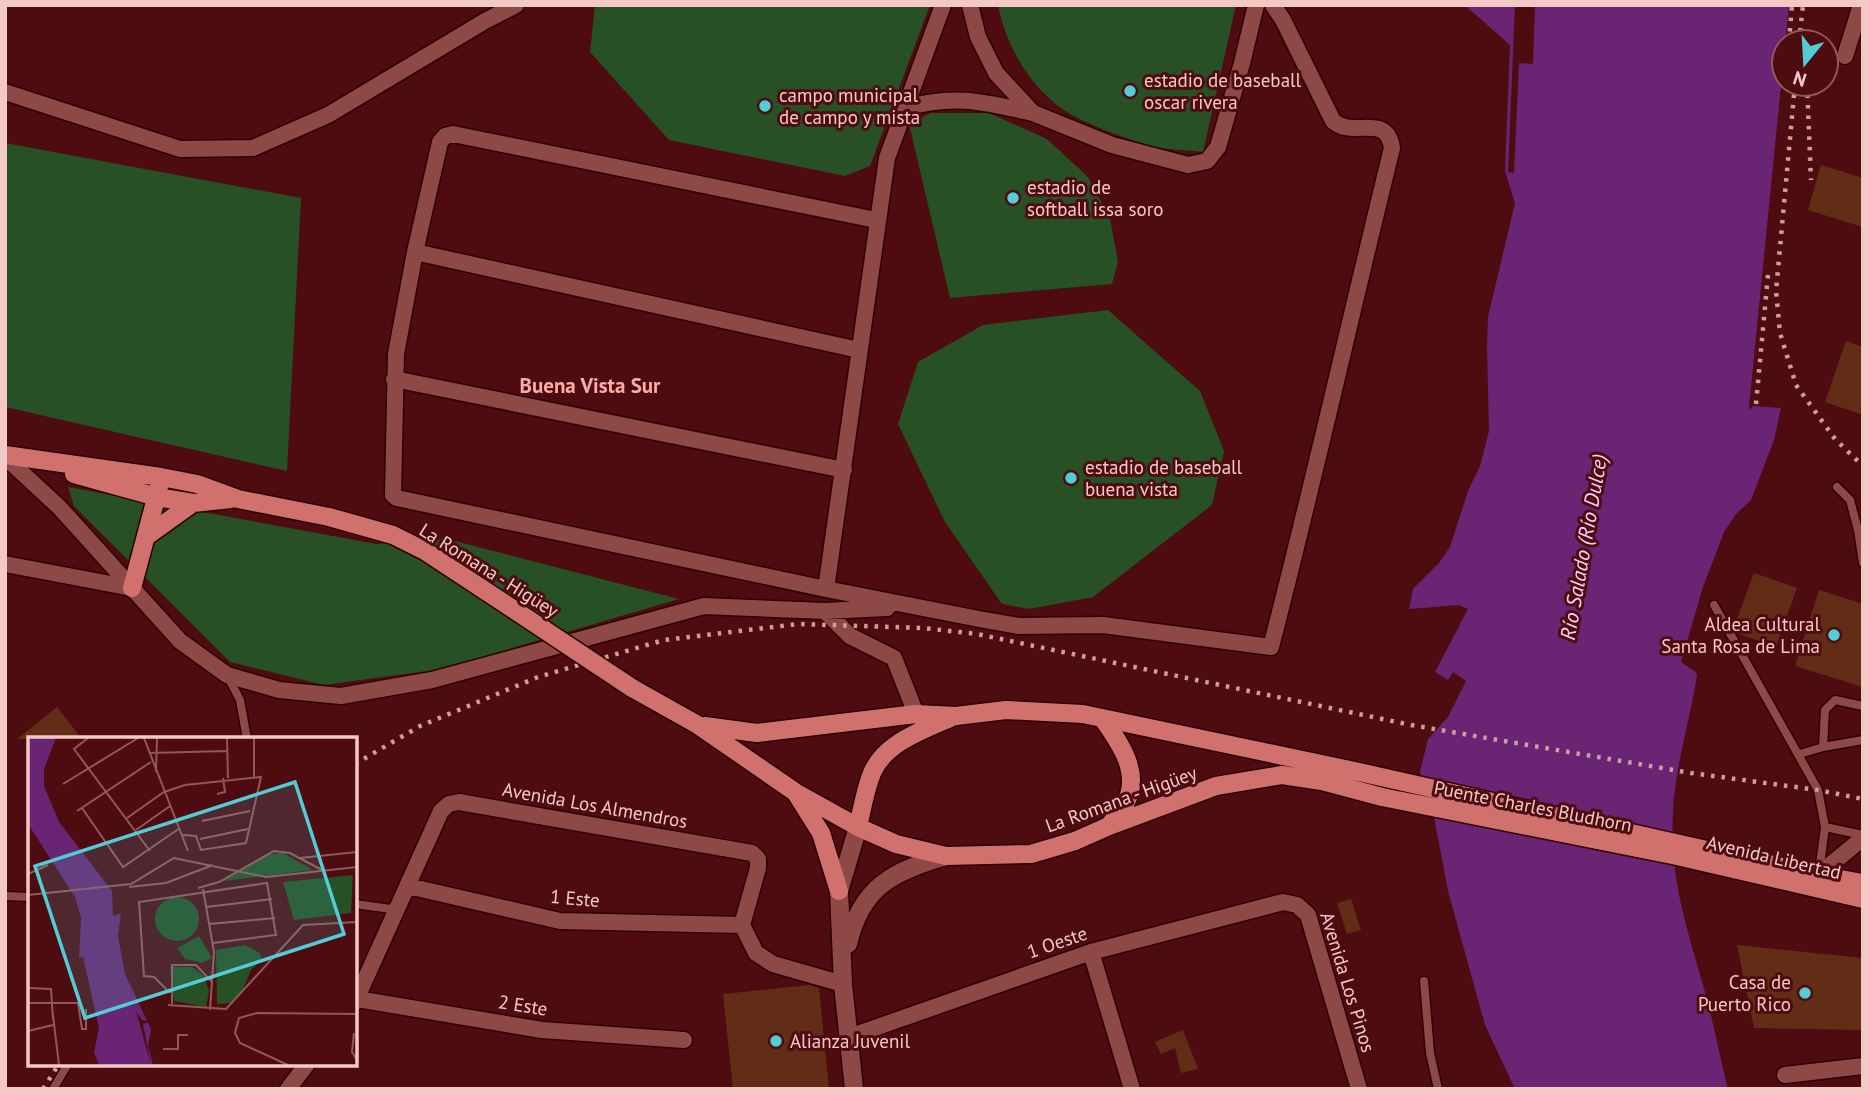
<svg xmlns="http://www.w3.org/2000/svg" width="1868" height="1094" viewBox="0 0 1868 1094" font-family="'PT Sans',sans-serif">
<rect width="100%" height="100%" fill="#4e0c11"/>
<path fill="#275025" d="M595,5H930L870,166L845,176L669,140L590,52Z
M998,5H1236L1203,152C1187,150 1170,150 1155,147C1131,141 1080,122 1061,108C1028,84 1006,45 998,5Z
M931,113H989L1047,139L1088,177L1110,218L1118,262L1112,284L950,298L909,124Z
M5,143L301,198L287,471L5,407Z
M1108,310L1200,391L1224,451L1212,505L1093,597L1029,609L1002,604L945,522L898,424L918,362L983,325Z
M68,487L376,544L447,539L679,599L441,669L324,685L230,662L74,506Z"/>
<path fill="#692573" d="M1468,5H1789L1749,407L1750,410L1753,406L1781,408L1774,440L1751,500L1736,514L1724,532L1703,587L1681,662L1696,672L1697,675C1690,721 1675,766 1673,812C1669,880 1688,931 1706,995C1714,1026 1720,1058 1728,1089H1515L1485,1025L1448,891L1433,812L1420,772L1428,739L1448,717L1466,681L1453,672L1448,680L1435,672L1468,609L1459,605L1409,609L1413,589L1439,563L1450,547L1468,491L1480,466L1489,431L1487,346L1488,317L1515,203L1505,171L1510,45L1468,8Z"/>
<path fill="#4e0c11" d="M1515,5H1535L1533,64L1519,63L1514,173L1508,172Z"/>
<path fill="#622d16" d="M1821,165L1863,178V227L1808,210Z
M1846,341L1863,347V415L1825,402Z
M1754,573L1797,588L1776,647L1737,633L1734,627Z
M1819,590L1863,604V687L1795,666Z
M57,707L82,739H17Z
M1351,899L1361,930L1347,934L1337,903Z
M1737,945L1863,958V1030L1754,1028Z
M810,985L819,988L829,1089H733L723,994Z
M1183,1030L1198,1069L1181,1073L1175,1048L1161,1054L1155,1042Z"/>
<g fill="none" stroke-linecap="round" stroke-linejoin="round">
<g stroke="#2b0002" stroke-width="11">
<path id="lane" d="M1837,487L1850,500L1858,530L1863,563
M1714,605L1818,790L1825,827
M228,677L240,700L247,739
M1823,747L1825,710L1835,700L1863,706
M1800,754L1823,747L1863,740
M1819,872L1825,827L1863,835
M5,896L30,897
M355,904L398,910
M1424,981L1430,1053L1438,1089
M53,1089L68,1064"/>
</g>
<g stroke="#2b0002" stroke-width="19">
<path id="street" d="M970,5L978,37L996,73L1033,113L1112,145L1188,165L1207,161L1218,147L1242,63L1256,5
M1845,56L1861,5
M5,92L180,149L253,148L328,115L485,21L516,5
M905,108C956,94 983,102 1033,113
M876,220L453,134L445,136L440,142L415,252L396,354L393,495L397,498L826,589L979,619L1019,626L1103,625L1271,647C1314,481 1351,314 1392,148C1387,112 1353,139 1333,121L1283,20L1273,5
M415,252L859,350
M394,379L844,470
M5,457L59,507L180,641L227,675L279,690L341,696L432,680L704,606L825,611L887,608
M5,564L132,588
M826,589L887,158L943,5
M825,611L850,636L894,658L916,714
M1818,875L1863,838
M408,886L560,921L742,925
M1091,952L1132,1089
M357,999L542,1030L684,1040
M355,1002L441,811L449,804L459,802L752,853L758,859V868L742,925L756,953L773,964L843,984
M849,1037L1091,952L1283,902L1297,905L1308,915L1359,1089
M1785,1075L1863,1066
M288,1089L307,1064"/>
</g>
<g stroke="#2b0002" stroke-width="21">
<path id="secondary" d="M848,944C861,887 893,871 946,856
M854,1089L843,984L839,891L858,827"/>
</g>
<g stroke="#2b0002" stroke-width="21">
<path id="primary" d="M5,455L161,477L197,484L238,499L329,517L393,535L425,551L513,609
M74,474L157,497L193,503L231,499
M147,536L193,503
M132,588L159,487
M632,688L698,725L795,792L858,827L896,844L946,856L1031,854L1075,841L1109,826L1216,786L1282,775L1322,781L1382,797L1677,856L1863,899
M1103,719C1120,743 1141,773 1126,802C1121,810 1115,818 1109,826
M705,726L757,733L916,714L956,716L1006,710L1083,714L1350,770L1818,875L1863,883
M797,795L821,833L839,891
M858,827C862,810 865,790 872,773C885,742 924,730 952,717"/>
</g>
<use href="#lane" stroke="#8e4846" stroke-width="8"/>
<use href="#street" stroke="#8e4846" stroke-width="16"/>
<use href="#secondary" stroke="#8e4846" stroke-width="18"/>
<use href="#primary" stroke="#d1716e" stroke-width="18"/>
<path stroke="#ce9e9d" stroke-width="4.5" stroke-dasharray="3.5 7" stroke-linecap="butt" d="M1789,42L1792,5
M1799,42L1803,5
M1795,84L1776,291L1780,333L1796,385L1835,439L1863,466
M1807,84L1811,180
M1756,404L1768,275
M355,764L420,726L538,677L664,640L798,624L923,628L977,634L1411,725L1691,773L1818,790L1863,799
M43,1089L59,1064"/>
<g stroke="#2b0002" stroke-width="21" stroke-linecap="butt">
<path id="primary-bridge" d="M513,609L632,688"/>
</g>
<use href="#primary-bridge" stroke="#d1716e" stroke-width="18"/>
</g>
<g fill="#52ccd6" stroke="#4e0c11" stroke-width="2.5">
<circle cx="1130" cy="91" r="7"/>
<circle cx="765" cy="106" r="7"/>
<circle cx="1013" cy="198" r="7"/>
<circle cx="1071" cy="478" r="7"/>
<circle cx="1834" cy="635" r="7"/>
<circle cx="1805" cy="993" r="7"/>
<circle cx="776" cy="1041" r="7"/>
</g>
<g text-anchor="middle" stroke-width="6" stroke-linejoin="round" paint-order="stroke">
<g font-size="19" fill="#f3c9c6" stroke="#4e0c11" text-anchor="start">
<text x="1144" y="87">estadio de baseball<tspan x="1144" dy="22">oscar rivera</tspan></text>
<text x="779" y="102">campo municipal<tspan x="779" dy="22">de campo y mista</tspan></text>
<text x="1027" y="194">estadio de<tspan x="1027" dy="22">softball issa soro</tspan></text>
<text x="1085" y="474">estadio de baseball<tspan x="1085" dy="22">buena vista</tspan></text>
<text x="1820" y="631" text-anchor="end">Aldea Cultural<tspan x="1820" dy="22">Santa Rosa de Lima</tspan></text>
<text x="1791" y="989" text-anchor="end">Casa de<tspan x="1791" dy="22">Puerto Rico</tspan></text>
<text x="790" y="1048">Alianza Juvenil</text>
</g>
<g font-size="19" fill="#f3c9c6" stroke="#4e0c11">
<text transform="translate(489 570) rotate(32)" y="7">La Romana - Higüey</text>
<text transform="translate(1121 799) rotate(-20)" y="7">La Romana - Higüey</text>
<text transform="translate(595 805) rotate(10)" y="7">Avenida Los Almendros</text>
<text transform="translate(1533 806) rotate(11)" y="7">Puente Charles Bludhorn</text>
<text transform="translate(1774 857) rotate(13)" y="7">Avenida Libertad</text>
<text transform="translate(575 898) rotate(5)" y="7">1 Este</text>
<text transform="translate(1057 942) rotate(-19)" y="7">1 Oeste</text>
<text transform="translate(1348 982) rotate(73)" y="7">Avenida Los Pinos</text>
<text transform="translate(523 1005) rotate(9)" y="7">2 Este</text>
</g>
<g font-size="21" font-weight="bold" fill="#fcaba7" stroke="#4e0c11">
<text x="590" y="393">Buena Vista Sur</text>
</g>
<g font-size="21" font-style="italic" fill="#f8d3fc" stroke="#4e0c11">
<text transform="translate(1584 547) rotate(-80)" y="7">Río Salado (Río Dulce)</text>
</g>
</g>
<g transform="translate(28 737)">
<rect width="329" height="329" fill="#4e0c11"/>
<path d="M255,116L285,133L195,144L240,117ZM325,138L323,176L266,183L255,145ZM127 182a22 22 0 1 1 44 0a22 22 0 1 1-44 0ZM171,199L184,221L174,226L157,222L149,211ZM217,208L232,216L234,223L223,233L213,257L202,266L189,267L188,213ZM142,230H164L176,239L181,254L178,270L146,264Z" fill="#275025"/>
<path d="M0,1H28L16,32V49L31,85L84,154L85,179L93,176L90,199L97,237L123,292L120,309L125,328H71L66,316L71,291L55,220L51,221L53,181L47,160L0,87Z" fill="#692573"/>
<path d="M99,241L108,274L114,283L124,284L115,287L123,328Z" fill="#4e0c11"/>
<path fill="none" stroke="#905859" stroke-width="2" d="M60,1L46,12L122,114M116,1L160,114M199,1L200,41M226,1V40M121,16L199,14M128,35L129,1M35,47L110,1M189,57L197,55L195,41M54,71L95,130L152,91M49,74L123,25M99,81L136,55L157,48L233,40L218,106L173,113L168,99L155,98M174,84L222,74M108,93L142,69M172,102L220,92M272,121L329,115M0,137L20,128M101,150L138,146L185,128M170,151L191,145L246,114L262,116L294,133M175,152L186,215L182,273M0,158L103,147L146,121L238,140L329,130M178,170L244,162M181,187L247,181M0,251L23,252L25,283M142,256L126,240L116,239L111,165L239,146L248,198L185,206M0,266H50L54,292H58V272M144,267V228H168L184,245M140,268L198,272L275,188L329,185M24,270L31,328M0,294L25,288M326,296L324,315L329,323M135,312H150V298H160M260,328L212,306L207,296L211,281L229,276L329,277"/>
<path fill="#52ccd6" fill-opacity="0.15" stroke="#52ccd6" stroke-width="3.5" d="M267,45L316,197L57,281L7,129Z"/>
<rect width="329" height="329" fill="none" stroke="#f3c9c6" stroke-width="3.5"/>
</g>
<rect width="1868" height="1094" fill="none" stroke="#f3c9c6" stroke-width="14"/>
<g transform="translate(1805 63) rotate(198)"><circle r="33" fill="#4e0c11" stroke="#905859" stroke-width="2"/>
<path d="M0-5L12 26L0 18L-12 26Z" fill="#52ccd6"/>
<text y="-10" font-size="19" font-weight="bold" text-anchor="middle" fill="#f3c9c6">N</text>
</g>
</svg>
